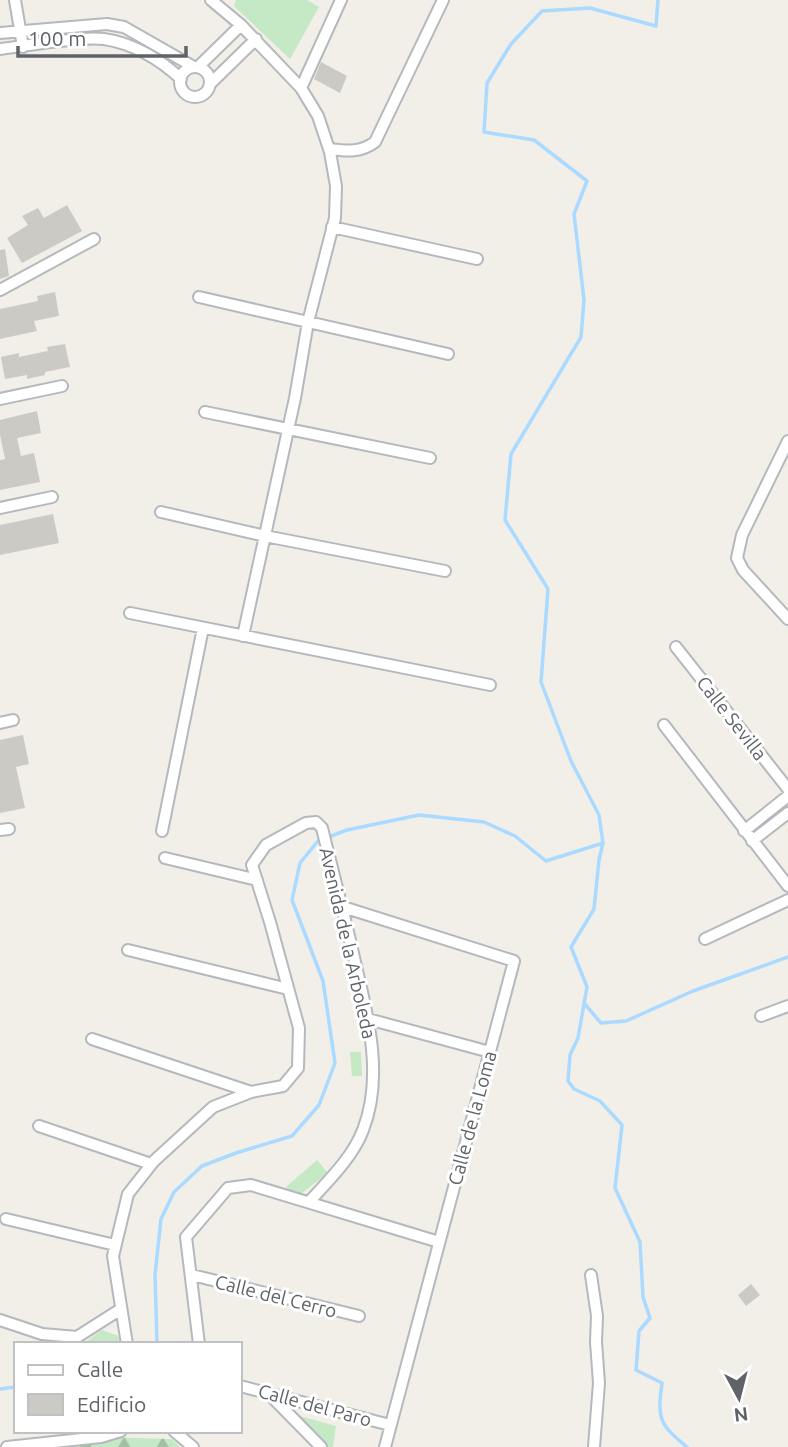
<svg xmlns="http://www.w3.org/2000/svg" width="788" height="1447" viewBox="0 0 788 1447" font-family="Ubuntu,sans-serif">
<defs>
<pattern id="forest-firs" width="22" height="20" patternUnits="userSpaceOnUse" patternTransform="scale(1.75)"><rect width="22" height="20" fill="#c5e8c5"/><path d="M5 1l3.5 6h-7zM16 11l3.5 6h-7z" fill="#a3c0a4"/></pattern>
</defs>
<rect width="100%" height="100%" fill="#f1efe8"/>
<path fill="url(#forest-firs)" d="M101,1437L172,1439L180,1447H0Z"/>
<path fill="#c5e8c5" d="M236,0H307L319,7L290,59L234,6Z
M350,1052H361L362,1076H352Z
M317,1160L328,1173L298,1196L286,1187Z
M102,1330L118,1336L120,1344H83Z
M292,1414L336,1426L333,1447H326Z"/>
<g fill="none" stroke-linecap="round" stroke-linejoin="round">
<path stroke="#aadaff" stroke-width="3.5" d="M658,0L656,26L590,8L542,11L511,44L487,83L484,132L534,140L587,181L574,214L584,300L581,337L511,454L505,520L548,589L541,682L571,761L599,815L603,843L599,860L594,909L571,947L587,987L578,1038L570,1055L568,1081L574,1089L600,1101L622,1125L615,1188L640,1242L643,1297L650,1318L639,1331L636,1370L662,1383C657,1419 659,1424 687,1447
M584,1003L601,1023L626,1021L693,991L788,957
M157,1344L155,1275L161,1219L174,1192L202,1166L236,1153L292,1136L319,1105L335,1063L323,981L292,900L300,863L318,841L347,830L419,815L484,822L515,836L546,861L603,843
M0,1389L16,1387"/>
</g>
<path fill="#cccac5" d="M321,62L347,76L340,93L314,79Z
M67,205L82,231L22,263L7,238L28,225L22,216L38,208L44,218Z
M5,249L9,276L0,279V250Z
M55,292L59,316L34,321L37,331L0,339V309L38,301L37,296Z
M65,344L70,367L45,372V375L27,379V375L5,379L1,357L19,353V357L48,351L47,347Z
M37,411L41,433L17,438L21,456L34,453L40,482L0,490V460L5,459L0,435V420Z
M53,514L59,543L0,555V525Z
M23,735L29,764L16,767L25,808L0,813V740Z
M751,1284L760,1295L746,1306L738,1295Z"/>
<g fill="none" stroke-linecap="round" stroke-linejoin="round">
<g stroke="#b5b8bc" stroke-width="14">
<path id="minor" d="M15,0L23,47
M211,0L241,25L301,88L318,116L330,152L336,186L335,218L308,322L295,398L243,636
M0,33L107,24L124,27L194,67
M0,49C27,46 79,36 104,39C132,43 160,59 181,79
M180 82a15 15 0 1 1 30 0a15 15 0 1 1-30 0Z
M198,67L241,25
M211,83L256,39
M301,88L341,0
M329,149C347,151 360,153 375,142L443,0
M332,227L477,259
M0,290L94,239
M199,297L448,354
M0,399L62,386
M205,412L430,458
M788,441L742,535L737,558L743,570L788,619
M0,508L52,497
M161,512L265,536L445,571
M130,613L490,685
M676,647L788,789
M0,723L13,720
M664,725L788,886
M0,830L9,829
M162,831L203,628
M744,831L788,796
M752,841L788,813
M165,858L257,880
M343,907L514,961L385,1447
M705,939L788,900
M128,950L288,989
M761,1016L788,1006
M368,1019L490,1052
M92,1039L251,1092
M39,1126L151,1164
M6,1219L115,1245
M192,1275L359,1316
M591,1275L597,1316L596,1342L599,1383L594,1447
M0,1320L42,1334L77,1337L121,1309
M127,1344L113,1256L128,1194L154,1161L213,1107L251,1092L283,1086L298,1068L299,1028L270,922L252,865L266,845L306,823L316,822L322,828C333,873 345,917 355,962C368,1016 384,1077 363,1130C353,1157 328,1181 309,1202
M199,1344L186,1237L228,1188L251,1185L439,1242
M240,1386L390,1425
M269,1394L321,1447
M174,1431L193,1447
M7,1447L101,1437L121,1431"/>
</g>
<use href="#minor" stroke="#fff" stroke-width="10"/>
</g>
<g text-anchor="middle" stroke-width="6" stroke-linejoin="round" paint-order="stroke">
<g font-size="19" fill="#5f6368" stroke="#fff">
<text transform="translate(732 718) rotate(52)" y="7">Calle Sevilla</text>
<text transform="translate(348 943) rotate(77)" y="7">Avenida de la Arboleda</text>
<text transform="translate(472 1118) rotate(-75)" y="7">Calle de la Loma</text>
<text transform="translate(276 1296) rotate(14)" y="7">Calle del Cerro</text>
<text transform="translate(315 1405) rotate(15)" y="7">Calle del Paro</text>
</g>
</g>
<rect x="14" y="1342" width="228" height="91" fill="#ffffff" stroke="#bfc1c3" stroke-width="2"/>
<rect x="28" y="1365" width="35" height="10" fill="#ffffff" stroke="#bfc1c3" stroke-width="2"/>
<text x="77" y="1377" font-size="21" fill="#5f6368">Calle</text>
<rect x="28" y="1394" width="35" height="21" fill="#cccac5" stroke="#bfc1c3" stroke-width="2"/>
<text x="77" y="1412" font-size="21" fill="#5f6368">Edificio</text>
<g transform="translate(739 1398) rotate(173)" stroke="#ffffff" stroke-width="5" paint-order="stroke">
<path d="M0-5L12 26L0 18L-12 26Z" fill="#5f6368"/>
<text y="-10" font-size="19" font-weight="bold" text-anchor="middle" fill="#5f6368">N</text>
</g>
<path d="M18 46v10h168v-10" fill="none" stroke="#5f6368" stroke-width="3.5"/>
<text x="28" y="46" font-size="21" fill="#5f6368" stroke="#ffffff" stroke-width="5" paint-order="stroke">100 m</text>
</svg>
